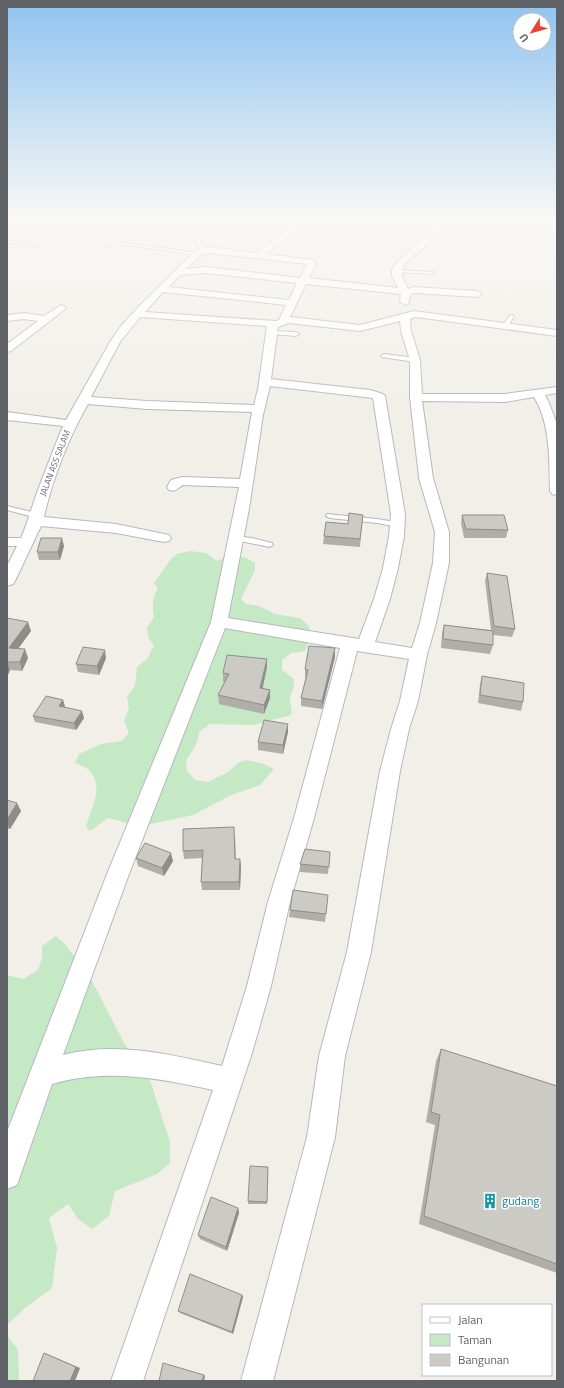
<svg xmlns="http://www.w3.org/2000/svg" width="564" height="1388" viewBox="0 0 564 1388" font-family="'Titillium Web',sans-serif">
<rect width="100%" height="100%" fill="#f1efe8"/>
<path fill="#c5e8c5" d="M190,551L206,553L217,561C231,555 242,554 255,563V570L241,599L246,604L259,606L275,614L300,618L309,626L310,633L306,641L308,645L305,651L291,653L282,660V670L294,679C295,690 291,690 290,698C289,704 293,707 291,715L254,725L210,724L199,732C198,743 193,751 186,760L187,771L195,780L208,782L228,772L238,763L246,760L264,764L274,769L260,785L231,795L193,815L137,827L120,821L108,818L90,831L86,826C91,808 105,787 89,770C86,767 79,765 75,763L79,754L101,744L122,741L129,733L124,721L129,708L127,697L135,686L137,667L148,658L154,645L149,639L147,628L154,617C152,606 152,598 158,588L154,583L171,559L177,554Z
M56,936L65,944L90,977L124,1043L151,1083L170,1142V1163L157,1174L115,1191L109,1216L92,1229L78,1219L68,1204L49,1218L57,1248L52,1288L24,1309L7,1325V975L23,979L38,970L42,958V946Z
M7,1335L18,1350L19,1381H7Z"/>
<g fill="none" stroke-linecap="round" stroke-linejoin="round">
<g stroke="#b5b8bc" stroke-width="2">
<path id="service" d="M232,218H237L221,226L201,224L187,234L200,239L204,252L200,251L197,241L182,234L199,222L220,224Z
M7,241L27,242L39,246L37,247L27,244L7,243Z
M126,243L198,253L200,254L198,255L126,245L106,246L104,245Z
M397,270L433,272L435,273L433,274L395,272Z
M512,315L514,316L508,327L503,328L502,327L510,315Z
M270,331L296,332L299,334L296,336L272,334L270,333Z
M384,354L415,358L418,360L415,362L382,357L381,356Z
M7,506L40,514L41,516L37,518L7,510Z
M327,514L377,519L401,523L402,525L398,527L377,523L330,518L326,516Z
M233,536L252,538L272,543L273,545L269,547C262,545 236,541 232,538Z"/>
</g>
<g stroke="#b5b8bc" stroke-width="2">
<path id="minor" d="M303,218H312L266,254L313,260L316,264L309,278L398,288L392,276V270L397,262L428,235L445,218H453L434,239L405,263L402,270V276L408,289L414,287L477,291L482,294L477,297L414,293L411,294L408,304L405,305L400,302L401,294L306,284L290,317L360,325L414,311L557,330V336L424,318L415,317L410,319L411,331L420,360L422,394H505L557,387V393L545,395L549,403L557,424V495L552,494L550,491C549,459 551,425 534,397L505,402L422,401L433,478L449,532V563L436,623L427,655L418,701L409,729L400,771L371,952L345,1056L335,1137L273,1381H241L307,1137L319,1056L347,952L380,771L391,729L400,701L409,659L357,651L314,818L290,902L271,986L252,1053L143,1381H111L213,1090C159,1078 106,1068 52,1084L17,1185L7,1189V1132L107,874L211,622L239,487L183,485C177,488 177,492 169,490L167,487L171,480L182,477L240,479L252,412L147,409L88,404C69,437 52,480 44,517L116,524L169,535L171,538L169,541L164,542L116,533L41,526L15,581L13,584L7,586V566L17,546H7V538H21C28,522 32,506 38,490C46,469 54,448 63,426L7,420V412L66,420L110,342L121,326L145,300L196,250L209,247L256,253ZM209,253L307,264L300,278L206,267L186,269L202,254ZM206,273L297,283L289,300L169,287L180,275ZM163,292L286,305L279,320L276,321L145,312ZM140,317L267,326L258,389L254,405L147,401L91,397L120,342ZM400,321L401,331L410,360V397L419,478L435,532L433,563L420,623L412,648L375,642L390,599L398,568L404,536L405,514L385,396L383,394L370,390L271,379L278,327L289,323L360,331ZM270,386L373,398L391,514L389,536L383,568L374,599L359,639L228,618L249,509L263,415ZM225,628L340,648L294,818L268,902L247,986L222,1066C170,1054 115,1041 63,1055L129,874Z
M61,305L64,306L66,308L64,310L11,351L7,352V344L38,321L24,319L7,321V315L24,313L44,316Z"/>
</g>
<use href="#service" fill="#fff" fill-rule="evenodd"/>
<use href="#minor" fill="#fff" fill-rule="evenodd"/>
</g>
<path fill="#afaea9" d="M363,515L360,547L323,544L324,536L348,524Z
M462,515L508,530L506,538H464L461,523Z
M64,546L60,560H39L37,552Z
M487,573L515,629L512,637L493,635V645L490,654L441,648L442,633L444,625L491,630L485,581Z
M7,619L31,631L18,649L28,658L22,671L10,670L7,677Z
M335,657L322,709L301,706V698L306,678H305V669Z
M106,658L99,675L78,672L76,664Z
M267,667L262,688L270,690V698L264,714L219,704L218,695L225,682H223V673Z
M482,676L523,702L521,711L478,703L480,684Z
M63,700L65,707L84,718L76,730L35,722L33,716Z
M288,724V732L283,754L258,750V742Z
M7,800L21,811L10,829H7Z
M235,835L236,859L241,866L240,890H202L201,882L202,858L184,859L183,851Z
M330,852L328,874L300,872V864Z
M136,858L173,861L164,876L138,866Z
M328,895L325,922L289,917L290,910Z
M441,1049L557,1086V1273L419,1224L435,1125L426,1122L436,1061Z
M268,1167L267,1204H248V1201Z
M238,1208L239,1213L227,1251L200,1239L198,1235Z
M242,1295L243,1297L233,1334L180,1313L178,1311Z"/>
<path fill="#8f8d8a" d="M62,538L64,546L60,560L58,552Z
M28,622L31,631L12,657L9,648Z
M335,648V657L322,709V701Z
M25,649L28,658L22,671L20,662Z
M105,650L106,658L99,675L97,666Z
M267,659V667L261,696L260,688Z
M7,662L10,670L7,677Z
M270,690V698L264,714V705Z
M63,700L65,707L61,713L59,706Z
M82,711L84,718L76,730L74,723Z
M288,724V732L283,754V745Z
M17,803L21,811L10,829L7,823V820Z
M171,853L173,861L164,876L162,868Z
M240,859L241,866L240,890L239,882Z
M238,1208L239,1213L227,1251L226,1247Z
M242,1295L243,1297L233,1334L232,1332Z
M44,1353L80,1368L75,1381H70Z
M204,1375L205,1376L204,1381H202Z"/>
<path fill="#cccac5" stroke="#8f8d8a" d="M349,513L363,515L360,539L324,536L326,522L348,524Z
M462,515H504L508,530L466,529Z
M41,538H62L58,552H37Z
M487,573L507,576L515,629L494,626Z
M7,618L28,622L9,648L25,649L20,662H7V663Z
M444,625L493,631V645L443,639Z
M309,646L335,648L322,701L301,698L308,670L305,669Z
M83,647L105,650L97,666L76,664Z
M227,655L267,659L260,688L270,690L264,705L218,695L229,674L223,673Z
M482,676L524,683L523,702L480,695Z
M46,696L63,700L59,706L82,711L74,723L33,716Z
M264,720L288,724L283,745L258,742Z
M7,800L17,803L7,820Z
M234,827L235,859H240L239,882H201L203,850L183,851V829Z
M145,843L171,853L162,868L136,858Z
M305,849L330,852L329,867L300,864Z
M293,890L328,895L326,914L290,910Z
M441,1049L557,1086V1264L424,1216L440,1115L431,1112Z
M250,1166L268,1167L267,1202L248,1201Z
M211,1197L238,1208L226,1247L198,1235Z
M190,1274L242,1295L232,1332L178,1311Z
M44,1353L76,1367L70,1381H33Z
M163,1363L204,1375L202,1381H159Z"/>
<linearGradient id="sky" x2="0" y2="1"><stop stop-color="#8fc3f1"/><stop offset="0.53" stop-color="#f9f8f5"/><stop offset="1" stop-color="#f9f8f5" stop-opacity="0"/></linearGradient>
<rect width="564" height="412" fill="url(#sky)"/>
<defs>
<g id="building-bare" transform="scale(1.2)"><path d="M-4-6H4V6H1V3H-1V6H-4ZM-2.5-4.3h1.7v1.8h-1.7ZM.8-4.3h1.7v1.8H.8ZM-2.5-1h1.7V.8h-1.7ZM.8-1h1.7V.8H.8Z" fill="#0f9aa8" stroke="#fff" stroke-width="2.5" paint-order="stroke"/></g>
</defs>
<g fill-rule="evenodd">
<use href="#building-bare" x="490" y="1201"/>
</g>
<g text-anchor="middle" stroke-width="3" stroke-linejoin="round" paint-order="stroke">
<g font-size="9" fill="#5f6368" stroke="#fff">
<text transform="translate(55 463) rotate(-69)" y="3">JALAN ASS SALAM</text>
</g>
<g font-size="12" fill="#0d838f" stroke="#fff" text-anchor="start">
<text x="502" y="1205">gudang</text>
</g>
</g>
<rect width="564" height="1388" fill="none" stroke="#5f6368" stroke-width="16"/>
<rect x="422" y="1304" width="130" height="72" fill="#ffffff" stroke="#bfc1c3"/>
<rect x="430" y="1317" width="20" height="6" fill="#ffffff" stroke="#bfc1c3"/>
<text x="458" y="1324" font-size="12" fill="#5f6368">Jalan</text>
<rect x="430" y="1334" width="20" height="12" fill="#c5e8c5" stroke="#bfc1c3"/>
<text x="458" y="1344" font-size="12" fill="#5f6368">Taman</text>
<rect x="430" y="1354" width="20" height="12" fill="#cccac5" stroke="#bfc1c3"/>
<text x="458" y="1364" font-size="12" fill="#5f6368">Bangunan</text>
<g transform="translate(532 32) rotate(233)"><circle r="19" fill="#ffffff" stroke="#bfc1c3"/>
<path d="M0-3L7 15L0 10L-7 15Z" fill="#ea4335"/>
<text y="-6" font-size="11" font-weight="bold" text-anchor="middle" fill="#5f6368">U</text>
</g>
</svg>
